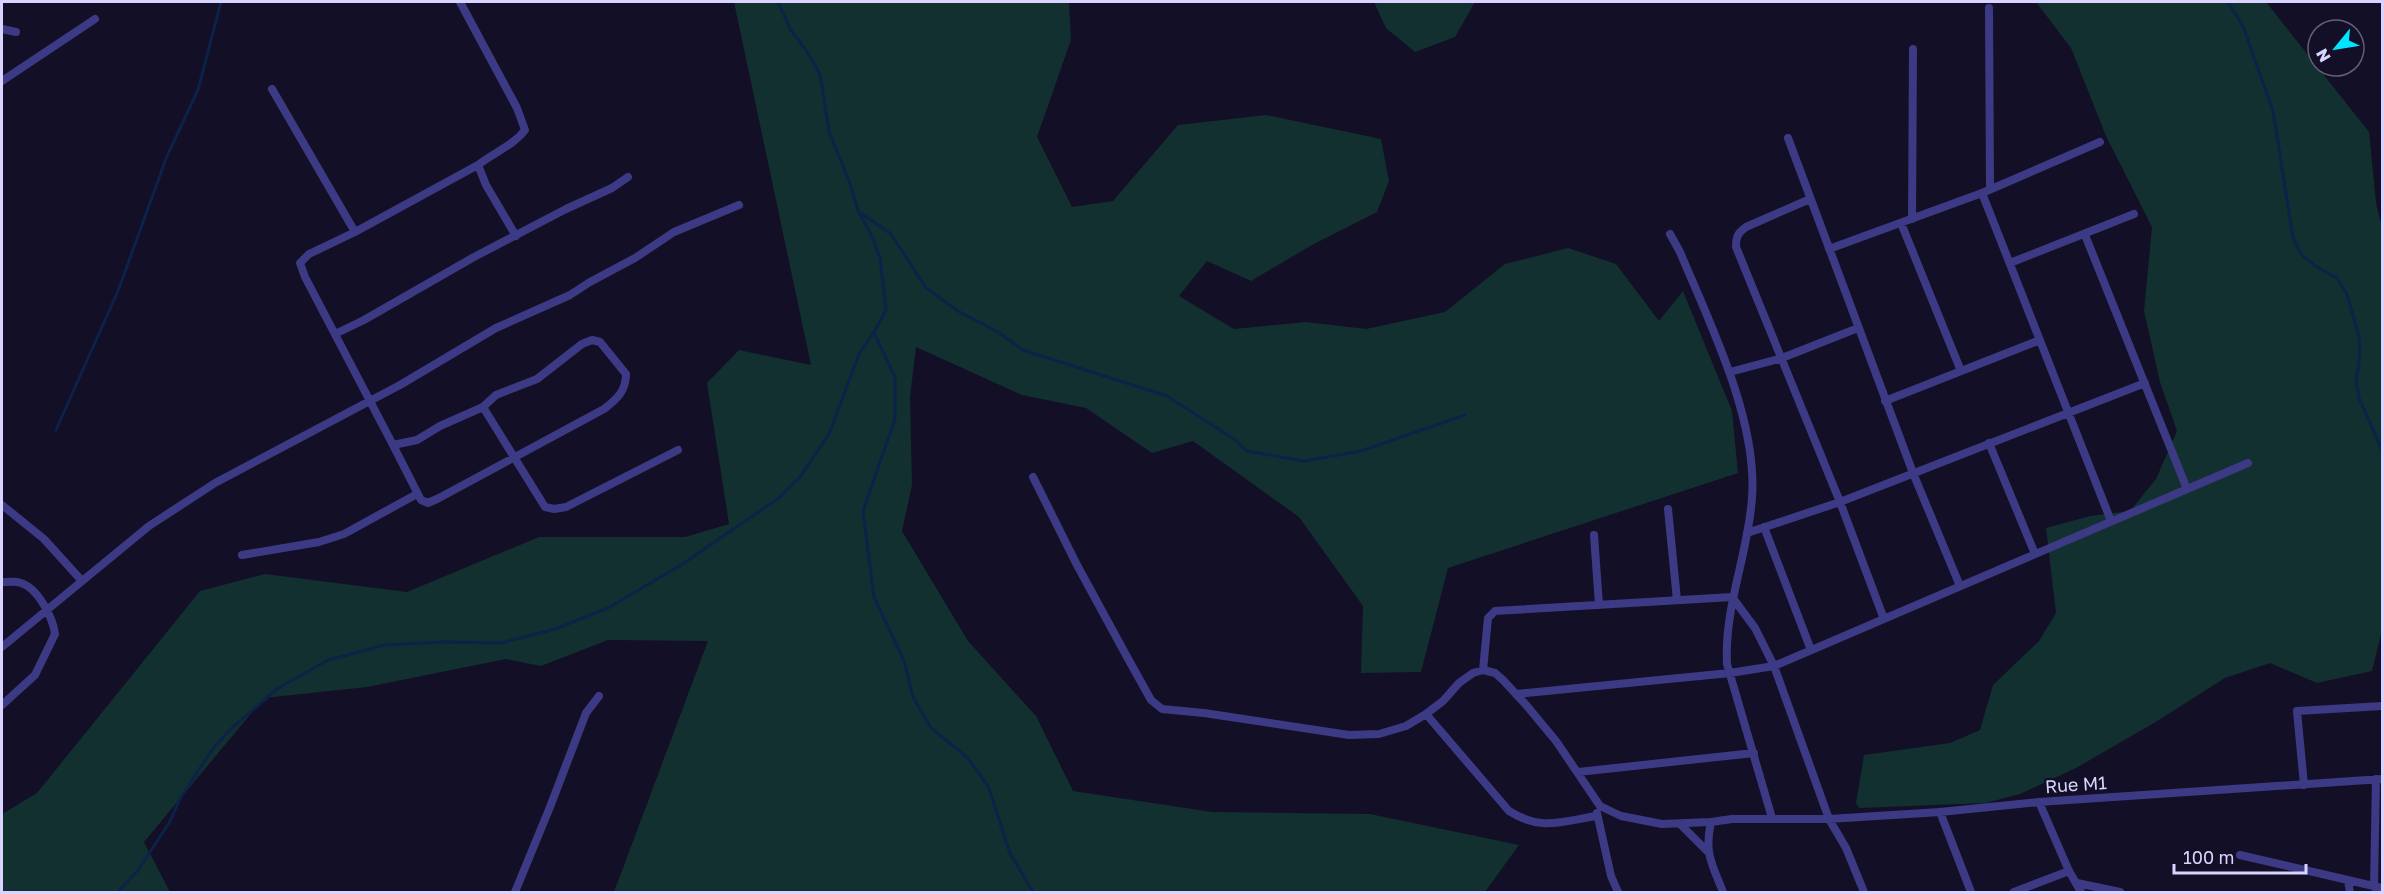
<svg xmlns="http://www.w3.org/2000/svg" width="2384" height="894" viewBox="0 0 2384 894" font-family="'Golos Text',sans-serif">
<rect width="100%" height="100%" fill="#130f26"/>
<path fill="#12302f" d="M734,2H1069L1071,40L1037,137L1072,207L1113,201L1178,125L1266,115L1381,139L1389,181L1377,212L1312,245L1251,281L1207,261L1179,296L1234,329L1306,322L1366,329L1445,312L1505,264L1568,248L1616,264L1659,321L1683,291L1732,411L1738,473L1448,568L1421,672L1361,673L1363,606L1299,517L1193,441L1152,453L1086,408L1022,395L916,347L910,397L912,485L902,531L968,641L1036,716L1073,791L1212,812L1370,814L1519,845L1485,892H614L708,641L608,640L541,666L506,659L367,687L264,698L144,842L170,892H2V814L37,793L200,591L265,574L407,592L539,537H685L729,524L707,383L739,350L811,365Z
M1374,2H1475L1455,37L1415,52L1386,28Z
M2036,2H2266L2369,132L2376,203L2382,227V630L2372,671L2317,683L2270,663L2225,678L2154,723L2076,768L2020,794L1986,803L1859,808L1856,803L1864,755L1950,743L1980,730L1993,685L2039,641L2056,613L2046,528L2090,516L2130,511L2156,479L2177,431L2160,382L2144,311L2152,227L2106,136L2071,48Z"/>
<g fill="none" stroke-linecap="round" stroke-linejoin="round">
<path stroke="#0c2248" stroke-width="3" d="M2228,2L2243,26L2273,111L2293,238L2301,254L2314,265L2337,278L2347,294L2359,337L2360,355L2356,381L2359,398L2382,450
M861,213L891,234L926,288L958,311L998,332L1023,350L1167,396L1234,439L1247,451L1304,461L1361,451L1465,415
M874,333L895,377V419L863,511L874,597L904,661L913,697L931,728L968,758L988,786L1010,853L1033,892
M56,430L118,291L167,156L198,90L221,2
M118,892L139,869L169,823L181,797L214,747L232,728L277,689L328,660L385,645L445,642L501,643L555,629L608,608L681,565L779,498L800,477L829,434L859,354L874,332L886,310L880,258L871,234L858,211L851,186L829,132L820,74L806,50L790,29L778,2"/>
<path stroke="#3d3a85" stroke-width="8" d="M460,2L517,108L525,130C514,145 493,153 478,165L486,185L516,236
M1989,8L1990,189
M2,29L16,32
M2,81L95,19
M272,89L355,232L309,254L300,263L305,277L393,445
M1788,138L1913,473L1960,586
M1982,193L2111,521
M1810,199L1746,227C1738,233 1736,236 1736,247L1840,502L1884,619
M1912,219L1913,49
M1901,223L1961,371
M355,232L478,165
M1670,234L1680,252C1710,324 1758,420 1752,498C1748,555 1724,607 1727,664L1772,818
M2085,235L2187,489
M1829,249L1982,193L2100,142
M2010,263L2134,214
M335,334L364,320L474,257L566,209L612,188L628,177
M592,340L600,342L626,374C626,391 617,399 604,409L439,498L428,503L421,500L393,445L417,440L440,426L483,407L496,395L537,379L582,344Z
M1730,372L1782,358L1858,328
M1885,401L2040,340
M483,407L545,507L554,509L566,507L678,450
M1989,443L2035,554
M1033,477L1077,565L1126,655L1151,700L1162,709L1204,713L1349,735L1379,734L1406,726L1426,714L1443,701L1459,683L1473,673L1483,670L1495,673L1503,680L1527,706L1556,741L1600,806L1621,816L1662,824L1711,822
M2,505L44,539L82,581
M1668,509L1677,600
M1764,527L1811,650
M1747,533L1840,502L2145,383
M1594,535L1599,605
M242,555L319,542L344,534L417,494
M2,582C8,582 15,581 21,583C38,588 53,618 55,634L35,675L2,705
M2,647L149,526L215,483L400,385L496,328L570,295L590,282L635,258L674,232L739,205
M1483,670L1488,618L1495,611L1732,597L1755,628L1774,666L1829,819L1846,848L1864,892
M1516,694L1730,673L1774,666L2248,463
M1426,714L1509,811C1541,831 1560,822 1596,816
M1578,772L1754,753
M2304,785L2297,711L2382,706
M2039,802L2069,871L2081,892
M1940,812L1971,892
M1597,813L1611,876L1618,892
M1680,824L1707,851
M2240,855L2382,888
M2348,881L2350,892
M2077,883L2120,892
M2374,887L2376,779
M515,892L550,807L586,713L599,696
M1723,892C1712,864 1704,853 1711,822L1732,819H1829L1940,812L2039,802L2382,779
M2014,892L2069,871"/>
</g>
<g text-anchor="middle" stroke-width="5" stroke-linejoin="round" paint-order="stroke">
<g font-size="18" fill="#d9d4ff" stroke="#130f26">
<text transform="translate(2076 785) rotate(-4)" y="6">Rue M1</text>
</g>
</g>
<rect width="2384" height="894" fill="none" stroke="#d9d4ff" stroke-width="6"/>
<g transform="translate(2336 48) rotate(240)"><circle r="28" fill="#130f26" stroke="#625e7d" stroke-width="1.5"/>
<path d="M0-4.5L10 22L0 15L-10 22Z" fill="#00e5ff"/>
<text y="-9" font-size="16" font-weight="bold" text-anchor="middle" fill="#d9d4ff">N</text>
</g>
<path d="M2174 864v9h132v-9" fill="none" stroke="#d9d4ff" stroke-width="3"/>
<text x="2183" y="864" font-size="18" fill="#d9d4ff" stroke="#130f26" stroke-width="4.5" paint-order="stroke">100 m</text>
</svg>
